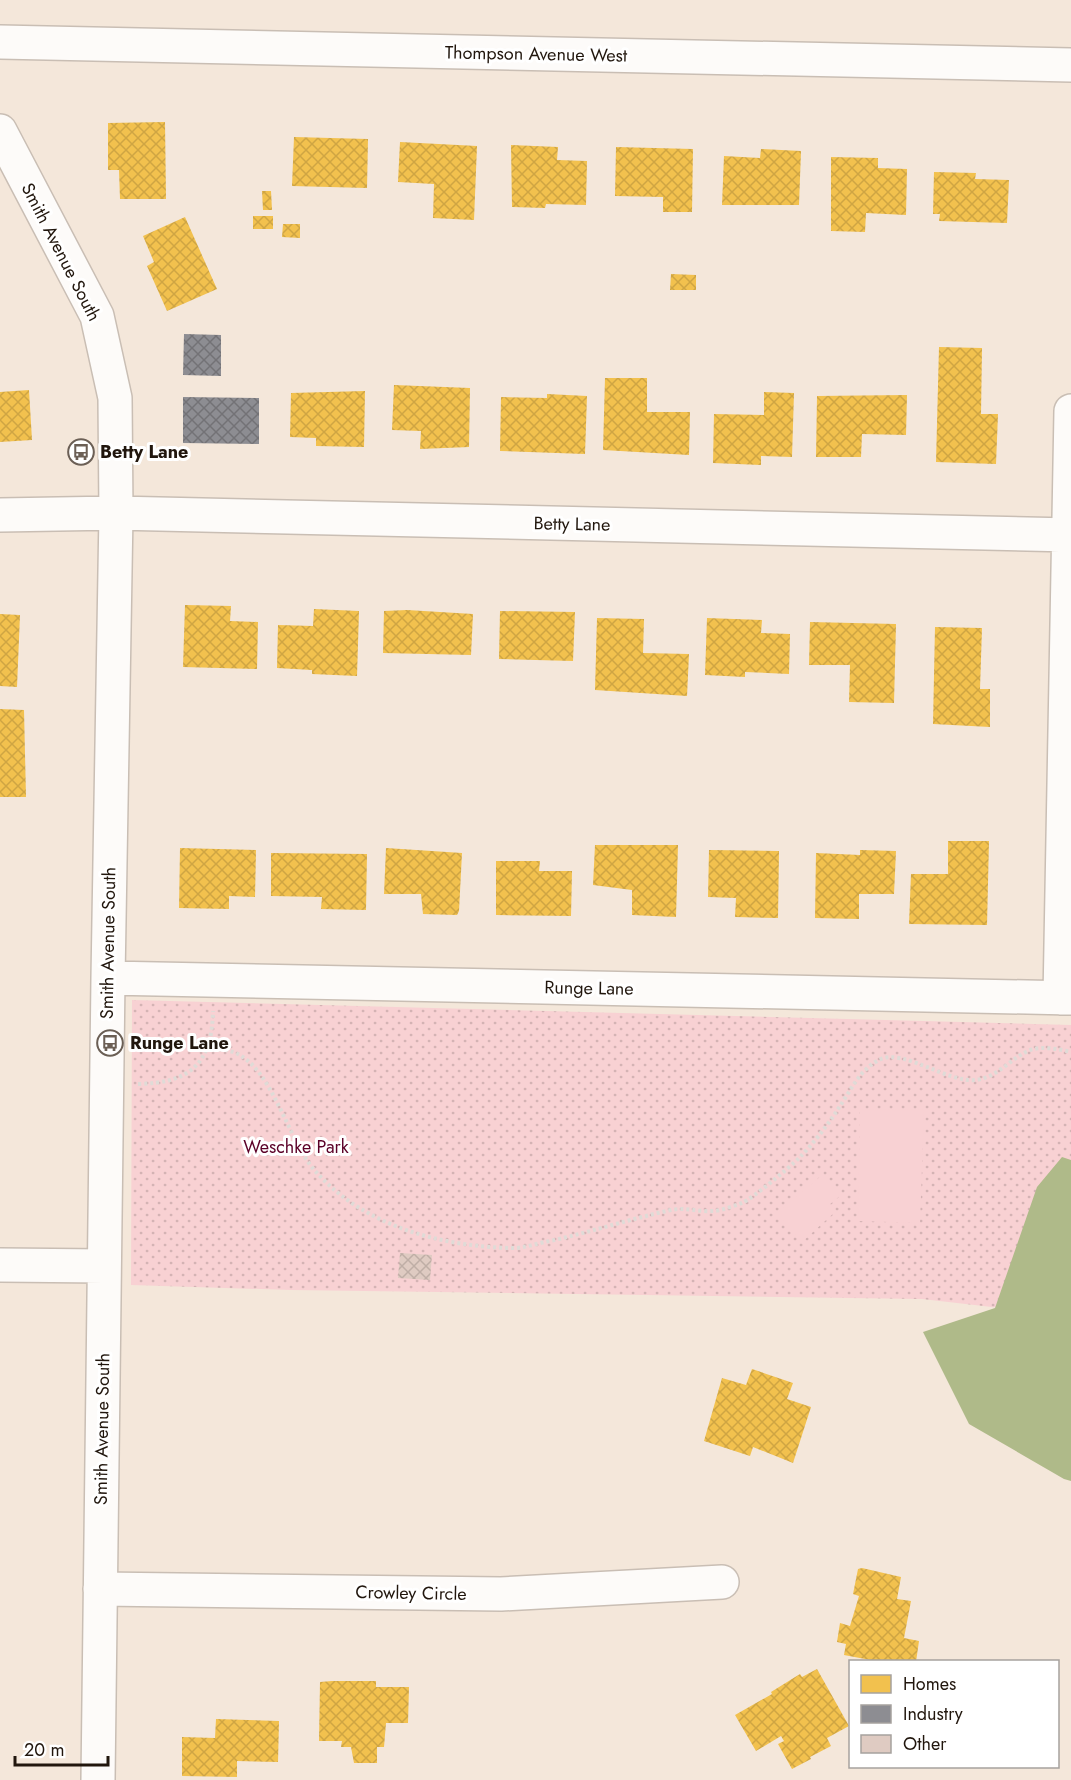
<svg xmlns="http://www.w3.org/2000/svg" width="1071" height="1780" viewBox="0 0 1071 1780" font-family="Jost,sans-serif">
<defs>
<pattern id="park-dots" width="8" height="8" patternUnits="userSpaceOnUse" patternTransform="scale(1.5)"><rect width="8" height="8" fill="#f8d1d3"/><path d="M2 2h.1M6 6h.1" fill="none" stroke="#d4b3b4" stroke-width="1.8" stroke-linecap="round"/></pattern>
<pattern id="homes-cross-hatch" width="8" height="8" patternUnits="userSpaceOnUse" patternTransform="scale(1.5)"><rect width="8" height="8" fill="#f2c14e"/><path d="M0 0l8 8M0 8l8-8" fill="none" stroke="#cfa543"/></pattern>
<pattern id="industry-cross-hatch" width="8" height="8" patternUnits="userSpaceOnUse" patternTransform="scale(1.5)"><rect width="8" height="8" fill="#8d8d92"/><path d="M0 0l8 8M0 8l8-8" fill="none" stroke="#737276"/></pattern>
<pattern id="building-cross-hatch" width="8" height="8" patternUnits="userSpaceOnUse" patternTransform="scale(1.5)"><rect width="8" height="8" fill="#dfcbc2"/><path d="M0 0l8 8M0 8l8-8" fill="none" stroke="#bfaea6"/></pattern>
</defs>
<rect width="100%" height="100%" fill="#f4e7da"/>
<path fill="url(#park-dots)" d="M132,1000L1071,1025V1316L922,1299L291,1290L131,1285Z"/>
<path fill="#f8d1d3" d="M860,1109L924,1110L920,1223L858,1221Z
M822,1175L840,1196L829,1205L835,1212L802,1242L777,1213Z"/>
<path fill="#afba89" d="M1062,1157L1071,1160V1481L1064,1479L969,1424L923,1332L995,1308L1037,1187Z"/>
<path fill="url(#homes-cross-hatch)" d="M165,122L166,199H120L119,170H108V123Z
M294,137L368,139L367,188L292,186Z
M400,142L477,146L474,220L433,218L434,184L398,182Z
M511,145L558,147L557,160L587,161L586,205L546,204L545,208L512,207Z
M616,147L693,149L692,212H663V197L615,196Z
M761,149L801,151L799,205H722L724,156L760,158Z
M831,157L878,158V168L907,169L906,215L866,213L865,232L831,231Z
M934,172L976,173L975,179L1009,180L1007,223L939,221L940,214H933Z
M262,191H271L272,210H263Z
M253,216H273V229H253Z
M185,217L217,289L167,311L147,266L154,262L143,236Z
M283,224H300V238L282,237Z
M671,274L696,275V290H670Z
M939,347L982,348L981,414H998L996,464L936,462Z
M605,378H647V412H690L689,455L603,450Z
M394,385L470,388L469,447L420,449L421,431L392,430Z
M29,390L32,440L0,442V392Z
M365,391L364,447L316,446V438L290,437L291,393Z
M764,392L794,393L792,457L761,456V465L713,463L714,414L764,415Z
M547,394L587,396L585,454L500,451L501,397L547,398Z
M907,395L906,435L862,434L861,457H816L817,396Z
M185,605L231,606L230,621L258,622L257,669L183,667Z
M314,609L359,611L357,676L312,674V670L277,668L278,625L313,626Z
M407,610L473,614L471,655L383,653L384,611Z
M500,611L575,612L573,661L499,659Z
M0,614L20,615L17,687L0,686Z
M597,618L644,619L643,653L689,654L687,696L595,690Z
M707,618L762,620L761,633L790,634L789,674L745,672V677L705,675Z
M810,622L896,624L894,703L849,702L850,665H809Z
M935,627L982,628L980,689H990V727L933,724Z
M0,709L24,710L26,797H0Z
M948,841H989L987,925L909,924L911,874H948Z
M595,845H678L676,917L632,915V890L593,885Z
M180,848L256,850L255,897L229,896V909L179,908Z
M386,848L462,853L459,911L457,915L423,914L421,894H384Z
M709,850L779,851L778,918L735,917L736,898L708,897Z
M860,850L896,851L894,894H859V919L815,918L816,853L860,855Z
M271,853L367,854L366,910L321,909L322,897L271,896Z
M496,861H540L539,871H572L571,916L496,915Z
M752,1369L793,1383L787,1399L811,1407L793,1463L753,1447L750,1456L704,1441L722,1378L746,1385Z
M862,1568L901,1577L897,1599L911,1601L904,1638L919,1641L916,1662H881L844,1655L846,1644L837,1642L840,1623L850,1626L859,1596L853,1594L858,1569Z
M817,1669L849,1726L827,1738L831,1746L810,1757L811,1759L792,1769L778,1744L784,1741L781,1736L756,1751L735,1715L772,1694L771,1692L800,1674L802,1677Z
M332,1681H376V1687H409L408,1723H386L384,1747H377V1763H354L351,1747H341L342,1741H319L320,1682Z
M216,1719L279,1721L278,1762L237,1761V1777L182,1776V1737L215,1738Z"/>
<path fill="url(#industry-cross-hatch)" d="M184,334L221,335V376L183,375Z
M183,397L259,398V444L183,443Z"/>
<path fill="url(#building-cross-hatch)" d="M400,1253L432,1255L430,1280L398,1278Z"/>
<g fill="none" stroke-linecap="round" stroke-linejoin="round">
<g stroke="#c9beb4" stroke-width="36">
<path id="minor" d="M0,42L1071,65
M0,131L97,316L115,398L116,513L108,978L98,1780
M0,515L116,513L1071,535
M108,978L1071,998
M1060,998L1071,411
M0,1265L104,1266
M100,1589L501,1594L722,1582"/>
</g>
<path stroke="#dfdbd7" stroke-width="4" stroke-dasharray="3 3" stroke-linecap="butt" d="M207,1047C215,1049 225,1049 233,1052C273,1066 288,1143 317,1173C365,1226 440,1246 510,1248C523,1249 537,1243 550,1241C591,1232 630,1219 671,1210C684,1207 699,1212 712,1211C721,1211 733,1206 742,1203C753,1198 789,1168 799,1158C813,1144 827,1126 838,1109C850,1092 860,1068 881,1059C904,1049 948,1083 976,1080C998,1077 1011,1058 1030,1050C1042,1046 1059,1049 1071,1052
M138,1084C190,1083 212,1064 213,1011"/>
<use href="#minor" stroke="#fdfbf9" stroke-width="33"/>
</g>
<defs>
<g id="bus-ring" transform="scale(1.35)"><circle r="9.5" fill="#fff" stroke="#6b5f55" stroke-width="1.5"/><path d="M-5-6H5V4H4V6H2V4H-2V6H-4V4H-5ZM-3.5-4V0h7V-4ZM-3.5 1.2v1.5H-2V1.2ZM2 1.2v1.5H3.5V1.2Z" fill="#6b5f55"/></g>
</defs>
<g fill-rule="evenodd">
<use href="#bus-ring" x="81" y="452"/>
<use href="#bus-ring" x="110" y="1043"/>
</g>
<g text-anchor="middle" stroke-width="6" stroke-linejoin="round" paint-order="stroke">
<g font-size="18" fill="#21160d" stroke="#fff">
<text transform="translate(536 54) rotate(1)" y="6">Thompson Avenue West</text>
<text transform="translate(61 252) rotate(63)" y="6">Smith Avenue South</text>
<text transform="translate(572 524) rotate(1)" y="6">Betty Lane</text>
<text transform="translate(108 943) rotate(-89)" y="6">Smith Avenue South</text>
<text transform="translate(589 988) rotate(1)" y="6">Runge Lane</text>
<text transform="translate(102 1429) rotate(-89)" y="6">Smith Avenue South</text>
<text transform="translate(411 1593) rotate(1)" y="6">Crowley Circle</text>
</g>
<g font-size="18" font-weight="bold" fill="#21160d" stroke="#fff" text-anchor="start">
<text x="100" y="458">Betty Lane</text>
<text x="130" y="1049">Runge Lane</text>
</g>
<g font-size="18" fill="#5b0128" stroke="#fff">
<text x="296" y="1153">Weschke Park</text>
</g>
</g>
<rect x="849" y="1660" width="210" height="108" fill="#ffffff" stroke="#a6a29e" stroke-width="1.5"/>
<rect x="861" y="1675" width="30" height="18" fill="#f2c14e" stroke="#a6a29e" stroke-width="1.5"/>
<text x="903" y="1690" font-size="18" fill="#21160d">Homes</text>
<rect x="861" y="1705" width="30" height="18" fill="#8d8d92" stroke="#a6a29e" stroke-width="1.5"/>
<text x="903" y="1720" font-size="18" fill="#21160d">Industry</text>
<rect x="861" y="1735" width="30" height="18" fill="#dfcbc2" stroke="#a6a29e" stroke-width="1.5"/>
<text x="903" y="1750" font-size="18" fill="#21160d">Other</text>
<path d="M15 1756v9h93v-9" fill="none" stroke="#21160d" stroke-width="3"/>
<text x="24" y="1756" font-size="18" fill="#21160d" stroke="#ffffff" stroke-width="4.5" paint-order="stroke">20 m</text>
</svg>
